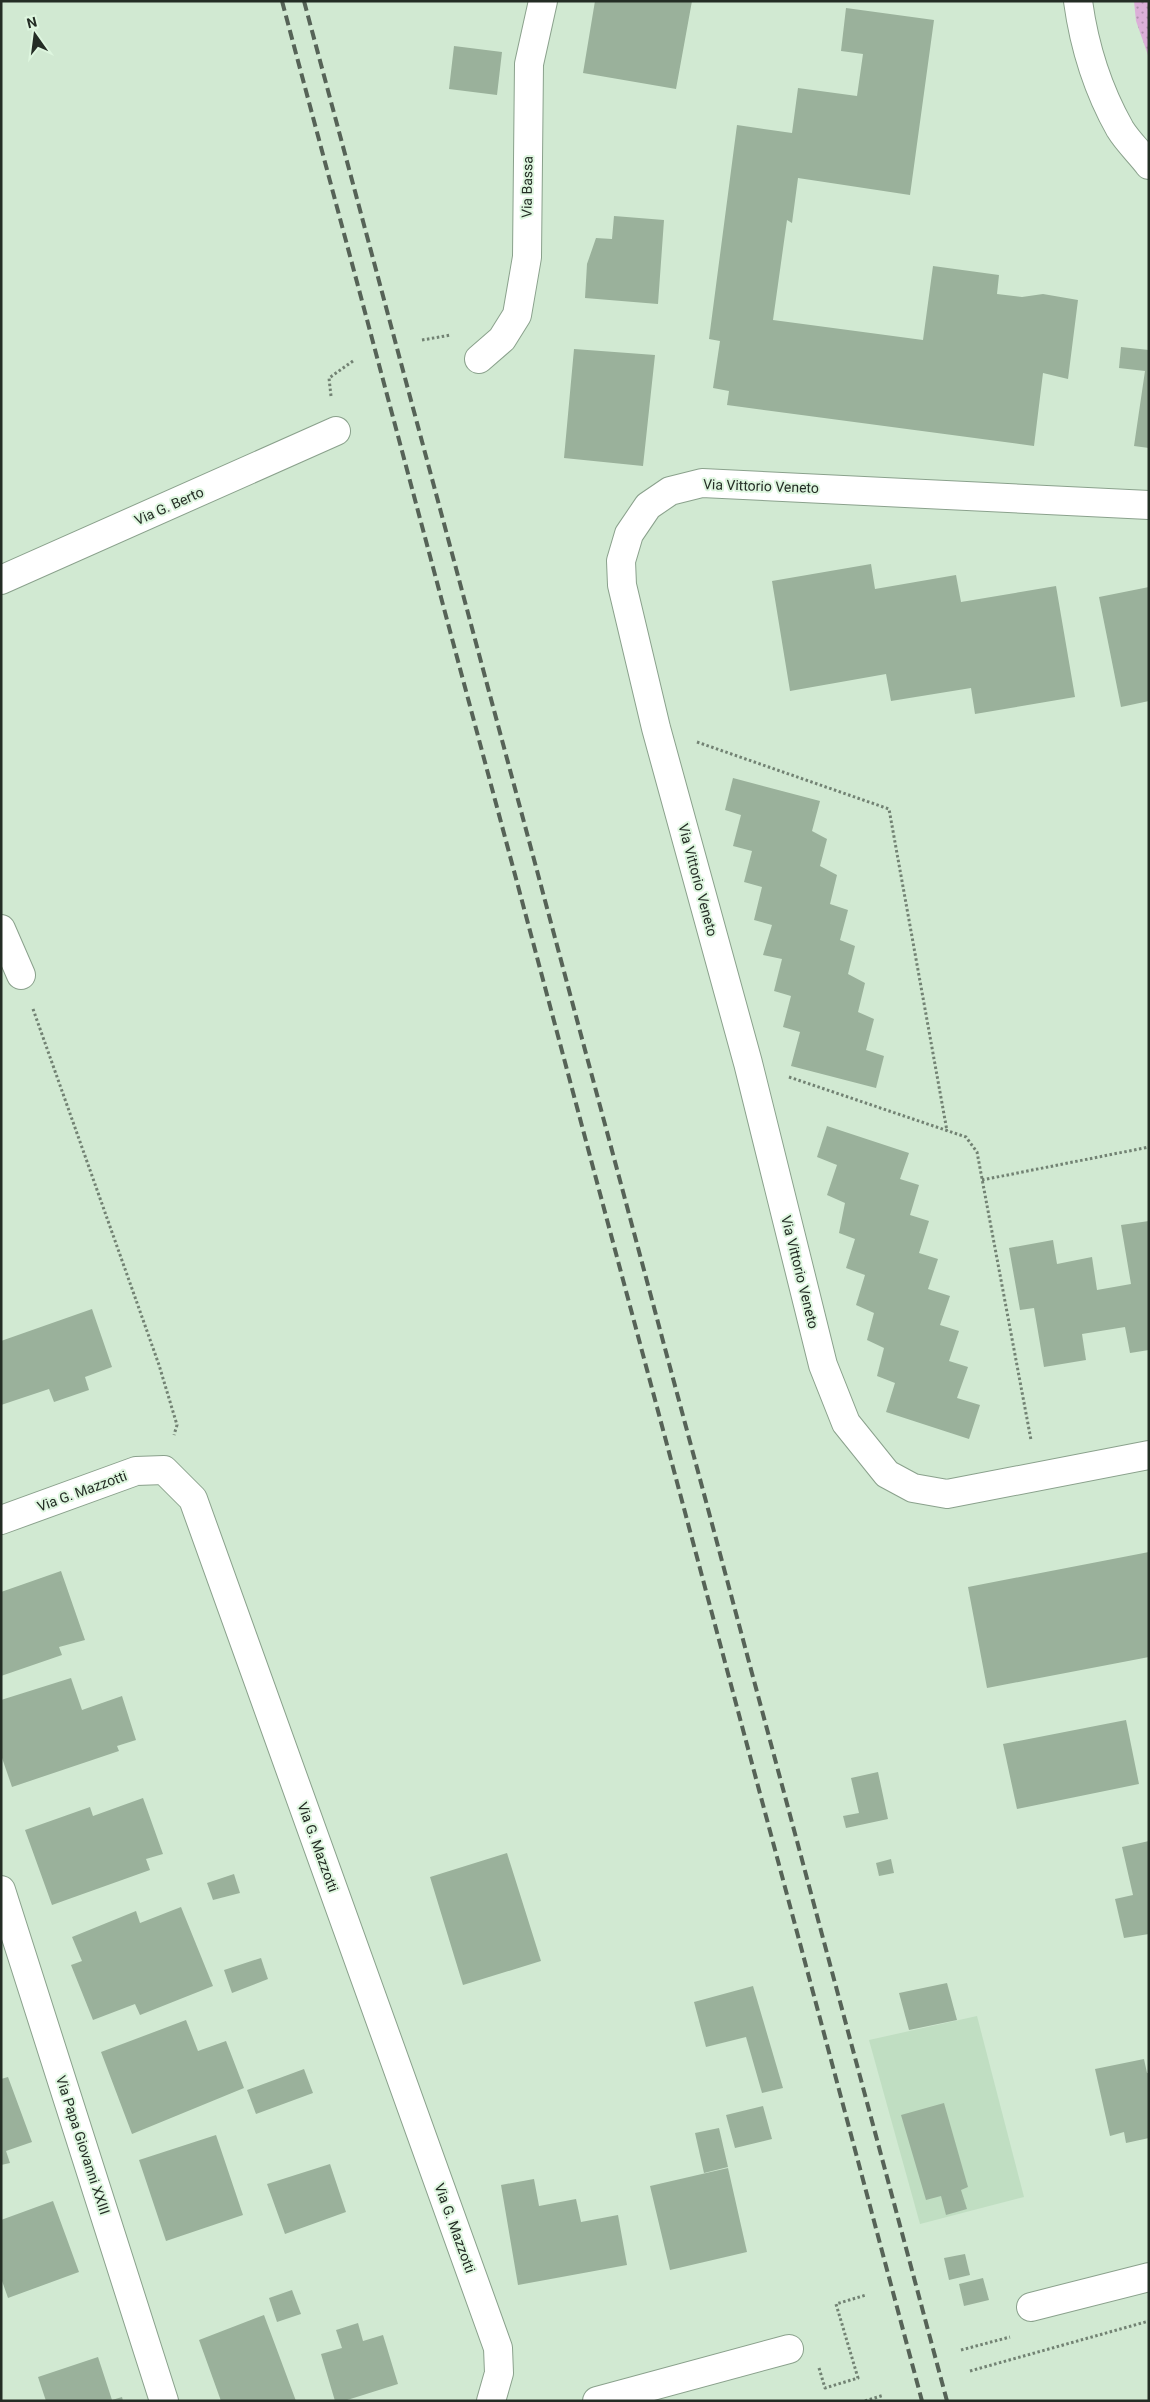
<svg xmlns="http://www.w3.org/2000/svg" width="1150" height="2402" viewBox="0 0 1150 2402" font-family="Roboto,sans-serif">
<defs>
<pattern id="grass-dots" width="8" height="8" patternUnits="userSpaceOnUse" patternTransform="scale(1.25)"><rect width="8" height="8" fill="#dcafd8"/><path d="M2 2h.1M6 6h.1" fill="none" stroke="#b28faf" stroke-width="1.8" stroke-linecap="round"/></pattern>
</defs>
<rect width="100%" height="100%" fill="#d1e9d2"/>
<path fill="#c0dec2" d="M977,2016L1024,2197L920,2224L869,2040Z"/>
<path fill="url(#grass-dots)" d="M1134,1H1149V58L1136,21Z"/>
<path fill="#9ab19b" d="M595,1H692L676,89L583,73Z
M846,8L934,20L910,195L798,178L792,223L787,220L773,320L923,340L933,266L999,275L997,294L1022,297L1043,294L1078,300L1068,379L1043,373L1034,446L727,405L729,391L713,388L720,341L709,339L737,125L792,133L798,88L857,96L863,54L841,51Z
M454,46L502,52L497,95L449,89Z
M614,216L664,220L658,304L585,298L587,264L596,238L612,239Z
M1121,347L1149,350V448L1134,446L1145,371L1119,368Z
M574,349L655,355L643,466L564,458Z
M871,564L875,589L956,575L961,602L1056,586L1075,697L975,714L971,688L891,701L886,674L790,691L772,581Z
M1149,587V701L1121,707L1099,597Z
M733,778L820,801L812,831L827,839L820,866L837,875L830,904L848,910L840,940L855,946L848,974L865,983L858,1012L874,1019L866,1050L884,1056L876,1088L791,1066L800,1032L783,1027L791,996L774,991L782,959L763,955L772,925L754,920L762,887L744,882L752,851L733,846L741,815L725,810Z
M827,1126L909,1153L900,1179L919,1185L910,1215L929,1221L919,1253L938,1259L928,1289L950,1296L940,1325L959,1331L949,1361L968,1367L957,1398L980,1405L969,1439L886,1412L895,1383L877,1376L884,1348L867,1340L874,1313L856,1305L865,1275L846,1268L855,1239L839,1233L845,1203L827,1195L837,1165L817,1157Z
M1149,1221V1350L1130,1353L1125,1327L1082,1334L1086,1360L1044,1367L1034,1308L1020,1310L1009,1248L1053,1240L1057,1264L1092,1257L1097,1290L1131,1284L1121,1225Z
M92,1309L112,1367L85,1377L89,1390L54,1402L49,1389L1,1405V1341Z
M1149,1552V1657L987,1688L968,1587Z
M61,1571L85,1640L59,1647L62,1655L1,1676V1592Z
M71,1678L82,1710L122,1696L136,1740L117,1746L119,1751L12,1787L1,1755V1700Z
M1126,1720L1139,1784L1017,1809L1003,1744Z
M878,1772L888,1819L846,1828L843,1816L859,1813L851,1778Z
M143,1798L163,1854L146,1859L150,1870L52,1905L25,1830L90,1807L93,1816Z
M1149,1841V1934L1124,1938L1115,1899L1133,1895L1122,1847Z
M507,1853L541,1961L463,1985L430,1877Z
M891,1859L894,1873L879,1876L876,1863Z
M234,1874L240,1893L213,1900L207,1883Z
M181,1907L213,1986L140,2015L135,2004L93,2020L71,1965L82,1961L72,1937L136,1911L140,1923Z
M261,1958L268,1979L232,1993L224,1970Z
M947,1983L957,2020L909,2030L899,1993Z
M753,1986L783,2088L762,2093L746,2037L706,2047L694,2002Z
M186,2020L198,2051L226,2041L244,2088L132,2134L101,2052Z
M1144,2059L1147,2073H1149V2138L1126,2143L1124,2132L1110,2136L1095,2069Z
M304,2069L313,2093L256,2114L247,2090Z
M8,2077L32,2142L6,2151L10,2163L1,2165V2079Z
M944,2103L968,2187L961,2190L967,2209L946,2215L941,2196L926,2200L901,2115Z
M763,2106L772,2139L735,2148L726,2115Z
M719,2128L728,2167L704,2173L695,2133Z
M216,2135L243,2215L166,2241L139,2160Z
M330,2164L346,2212L285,2234L267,2184Z
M728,2168L747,2252L670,2270L650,2186Z
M534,2179L539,2206L576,2199L581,2222L618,2215L627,2265L518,2285L501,2185Z
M53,2201L79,2272L8,2298L1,2278V2220Z
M965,2254L970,2275L949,2280L944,2258Z
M983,2278L989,2300L964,2306L959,2284Z
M292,2290L301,2314L277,2322L269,2298Z
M264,2315L296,2401H221L199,2340Z
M358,2323L363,2341L383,2335L398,2384L344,2401H335L321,2354L342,2348L336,2330Z
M98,2357L112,2400L122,2397L123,2401H46L38,2377Z"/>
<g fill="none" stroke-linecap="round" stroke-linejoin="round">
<g stroke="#8aa18c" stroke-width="30">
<path id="street" d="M1078,1C1084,45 1098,90 1120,129C1128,142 1140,153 1149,165
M479,359L502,339L517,315L527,257L529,64L543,1
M1149,505L702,483L670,491L648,506L629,534L621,561L622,585L656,728L748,1063L823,1365L846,1423L887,1474L913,1488L947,1494L1149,1455
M1,580L336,431
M1,929L21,975
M1,1520L136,1471L164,1470L193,1499L498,2348L499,2373L491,2401
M1,1890L164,2401
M1031,2307L1149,2277
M597,2401L789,2349"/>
</g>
<path stroke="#728273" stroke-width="3" stroke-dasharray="2.5 2.5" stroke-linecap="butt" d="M422,340L451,335
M331,396L329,378L353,361
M697,742L889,809L947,1131
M33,1009L159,1365L177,1425L174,1435
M789,1077L966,1137L977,1152L1031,1440
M982,1180L1149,1147
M961,2350L1010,2337
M819,2368L825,2388L858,2378L836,2304L866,2295
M970,2371L1149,2321
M865,2401L884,2395"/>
<use href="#street" stroke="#fff" stroke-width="28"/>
<path stroke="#566357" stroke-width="4" stroke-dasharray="10 5" stroke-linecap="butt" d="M282,1L922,2401
M304,1L947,2401"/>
</g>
<g text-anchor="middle" stroke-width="4" stroke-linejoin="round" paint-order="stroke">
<g font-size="14" fill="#242d25" stroke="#def6df">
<text transform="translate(527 187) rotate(-89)" y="5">Via Bassa</text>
<text transform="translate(761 486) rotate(2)" y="5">Via Vittorio Veneto</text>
<text transform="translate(169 506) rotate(-24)" y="5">Via G. Berto</text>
<text transform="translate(698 880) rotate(75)" y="5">Via Vittorio Veneto</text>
<text transform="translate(800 1272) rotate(76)" y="5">Via Vittorio Veneto</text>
<text transform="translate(82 1491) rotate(-20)" y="5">Via G. Mazzotti</text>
<text transform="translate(318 1847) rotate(70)" y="5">Via G. Mazzotti</text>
<text transform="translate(83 2145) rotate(72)" y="5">Via Papa Giovanni XXIII</text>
<text transform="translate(455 2228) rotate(70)" y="5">Via G. Mazzotti</text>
</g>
</g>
<rect width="1150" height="2402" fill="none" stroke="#242d25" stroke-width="5"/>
<g transform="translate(35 35) rotate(346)" stroke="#def6df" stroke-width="4" paint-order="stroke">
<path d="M0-4L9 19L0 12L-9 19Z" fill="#242d25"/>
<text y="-8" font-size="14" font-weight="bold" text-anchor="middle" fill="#242d25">N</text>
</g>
</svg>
